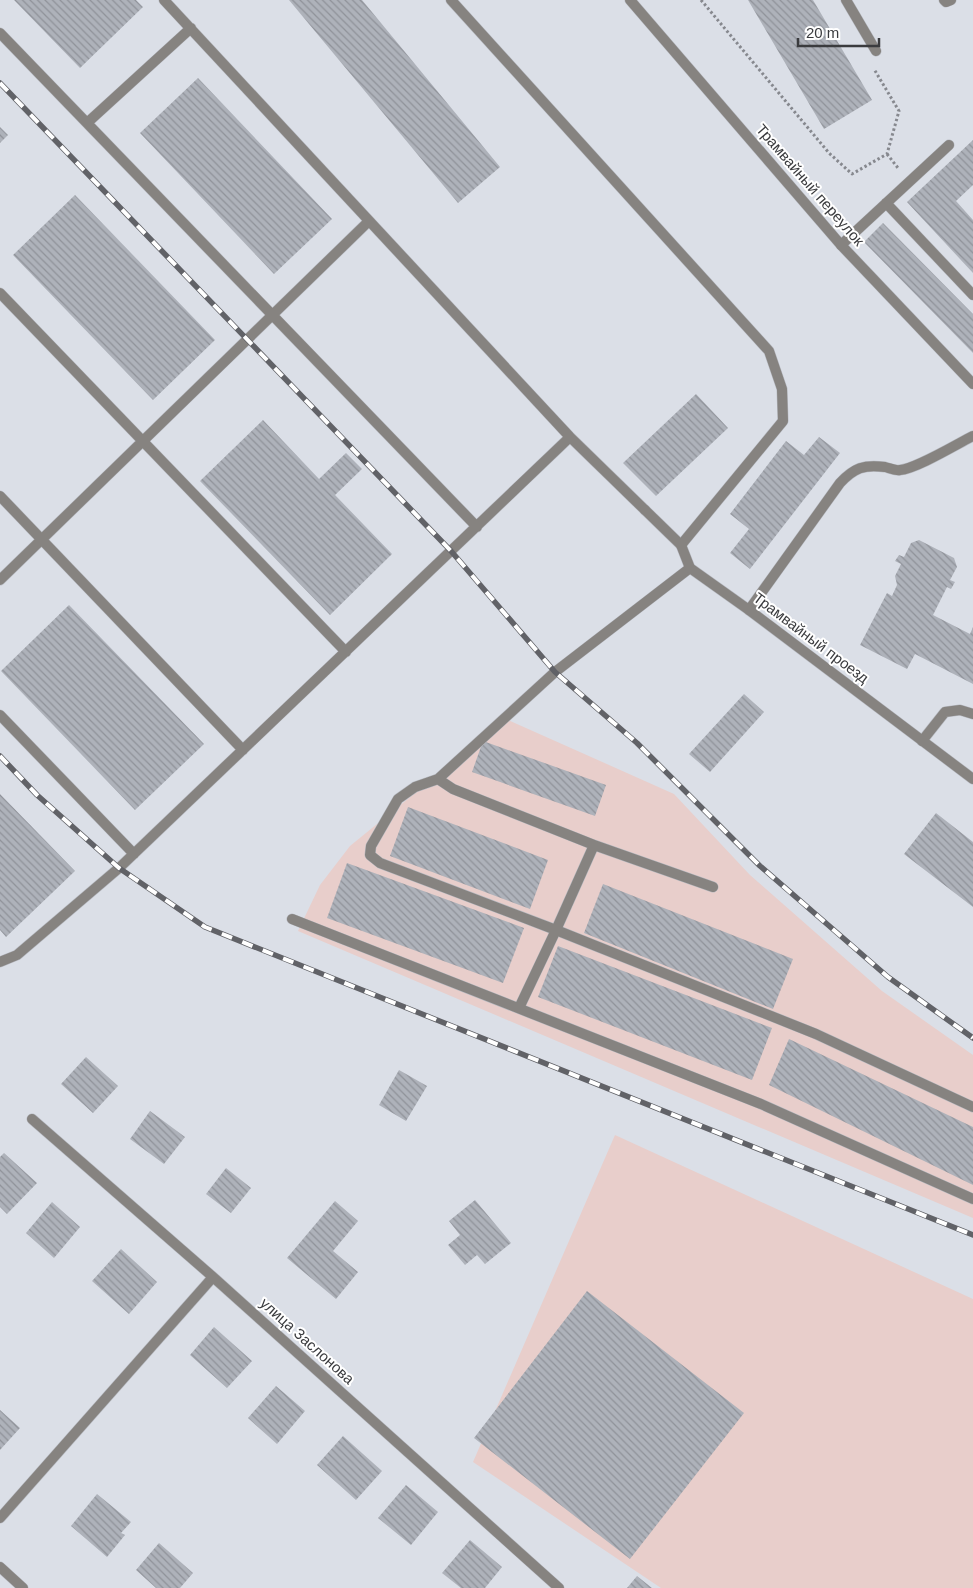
<svg xmlns="http://www.w3.org/2000/svg" width="973" height="1588" viewBox="0 0 973 1588" font-family="Helvetica,sans-serif">
<defs>
<pattern id="building-back-hatch" width="6" height="6" patternUnits="userSpaceOnUse" patternTransform="scale(1.25)"><rect width="6" height="6" fill="#aeb2ba"/><path d="M-1 5l2 2M0 0l6 6M5-1l2 2" fill="none" stroke="#8f9299"/></pattern>
</defs>
<rect width="100%" height="100%" fill="#dbdfe7"/>
<path fill="#e8cecb" d="M506,719L674,794L750,875L882,991L973,1055V1218L298,931L320,885L350,846Z
M615,1135L973,1299V1588H661L473,1462Z"/>
<path fill="url(#building-back-hatch)" d="M14,0H136L143,7L80,68Z
M289,0H362L500,167L458,203Z
M748,0H813L872,100L824,129Z
M198,78L332,219L274,274L140,133Z
M0,127L8,135L0,143Z
M973,140V185L956,201L973,220V273L907,202Z
M75,195L215,340L153,400L13,255Z
M883,223L973,314V353L864,242Z
M696,394L728,428L656,496L623,463Z
M263,420L319,479L346,453L362,469L335,495L392,554L330,615L200,481Z
M819,437L840,453L750,569L730,553L749,529L730,514L786,441L804,455Z
M919,540L954,558L957,567L950,580L955,582L951,589L947,587L933,615L970,634L973,627V684L915,654L907,669L860,645L887,593L892,596L897,585L895,576L901,564L895,561L899,555L904,557L911,543Z
M69,605L204,744L135,810L1,671Z
M744,694L764,712L710,772L689,754Z
M483,741L606,785L595,816L472,772Z
M0,794L75,871L6,937L0,930Z
M408,807L548,860L530,909L390,856Z
M936,813L973,842V907L904,854Z
M347,863L524,928L503,983L327,918Z
M603,884L793,959L773,1009L584,933Z
M558,946L772,1028L752,1080L538,997Z
M789,1039L973,1127V1185L769,1085Z
M86,1057L118,1086L93,1113L61,1084Z
M399,1070L427,1086L406,1121L379,1105Z
M150,1111L185,1137L164,1164L130,1139Z
M4,1153L37,1183L7,1214L0,1207V1157Z
M226,1168L251,1188L231,1213L206,1194Z
M475,1200L511,1243L485,1264L477,1255L465,1265L448,1245L460,1235L449,1221Z
M335,1201L358,1221L333,1251L358,1272L336,1299L287,1258Z
M52,1202L80,1227L54,1258L26,1233Z
M121,1249L157,1282L129,1314L92,1281Z
M587,1291L744,1413L630,1559L474,1438Z
M214,1327L252,1361L227,1388L190,1355Z
M276,1386L305,1411L277,1444L248,1418Z
M0,1410L20,1428L0,1450Z
M343,1436L382,1471L356,1500L317,1465Z
M406,1485L438,1512L411,1545L378,1518Z
M97,1494L131,1522L121,1533L125,1535L107,1557L71,1526Z
M470,1540L502,1567L485,1588H461L442,1573Z
M159,1543L193,1573L180,1588H156L136,1570Z
M637,1576L652,1588H627Z"/>
<g fill="none" stroke-linecap="round" stroke-linejoin="round">
<g stroke="#b8bbc2" stroke-width="11">
<path id="service" d="M164,0L570,437L645,510
M451,0L769,351L782,389L783,421L681,545
M846,0L876,51
M0,33L477,527
M87,123L191,28
M886,203L973,295
M841,245L949,145
M0,293L346,652
M0,496L243,750
M690,568L555,672L438,779L415,787L398,799L371,846L370,855L380,863L556,930L816,1034L973,1107
M0,580L369,221
M749,610L840,483C854,468 864,464 885,467C889,468 895,471 900,470C916,469 957,444 973,436
M0,715L134,854
M922,741L945,712L960,710L973,714
M438,779L453,789L594,845L713,887
M292,919L761,1104L973,1199
M0,962L17,955L119,868L570,437
M519,1008L556,930L594,845"/>
</g>
<g stroke="#b8bbc2" stroke-width="11">
<path id="minor" d="M630,0L841,245L973,384
M944,0L946,2L951,0
M645,510L681,545L690,568L749,610L973,779
M32,1119L213,1277L559,1588
M0,1518L213,1277
M0,1567L23,1588"/>
</g>
<path stroke="#86888e" stroke-width="3" stroke-dasharray="2.5 2.5" stroke-linecap="butt" d="M701,0L829,153L852,174L887,154L899,111L874,69
M887,154L898,168"/>
<use href="#service" stroke="#868380" stroke-width="10"/>
<use href="#minor" stroke="#868380" stroke-width="10"/>
<g stroke="#616267" stroke-width="5.5">
<path id="rail" d="M0,83L451,551L555,672L637,743L760,866L888,977L973,1038
M0,756L37,795L119,868L205,927L973,1235"/>
</g>
<use href="#rail" stroke="#fff" stroke-width="4" stroke-dasharray="11" stroke-linecap="butt"/>
</g>
<g text-anchor="middle" stroke-width="4" stroke-linejoin="round" paint-order="stroke">
<g font-size="15" fill="#3a3b3e" stroke="#fff">
<text transform="translate(810 185) rotate(49)" y="5">Трамвайный переулок</text>
<text transform="translate(811 638) rotate(37)" y="5">Трамвайный проезд</text>
<text transform="translate(307 1341) rotate(42)" y="5">улица Заслонова</text>
</g>
</g>
<path d="M798 38v8h81v-8" fill="none" stroke="#3a3b3e" stroke-width="2.5"/>
<text x="806" y="38" font-size="15" fill="#3a3b3e" stroke="#ffffff" stroke-width="4" paint-order="stroke">20 m</text>
</svg>
